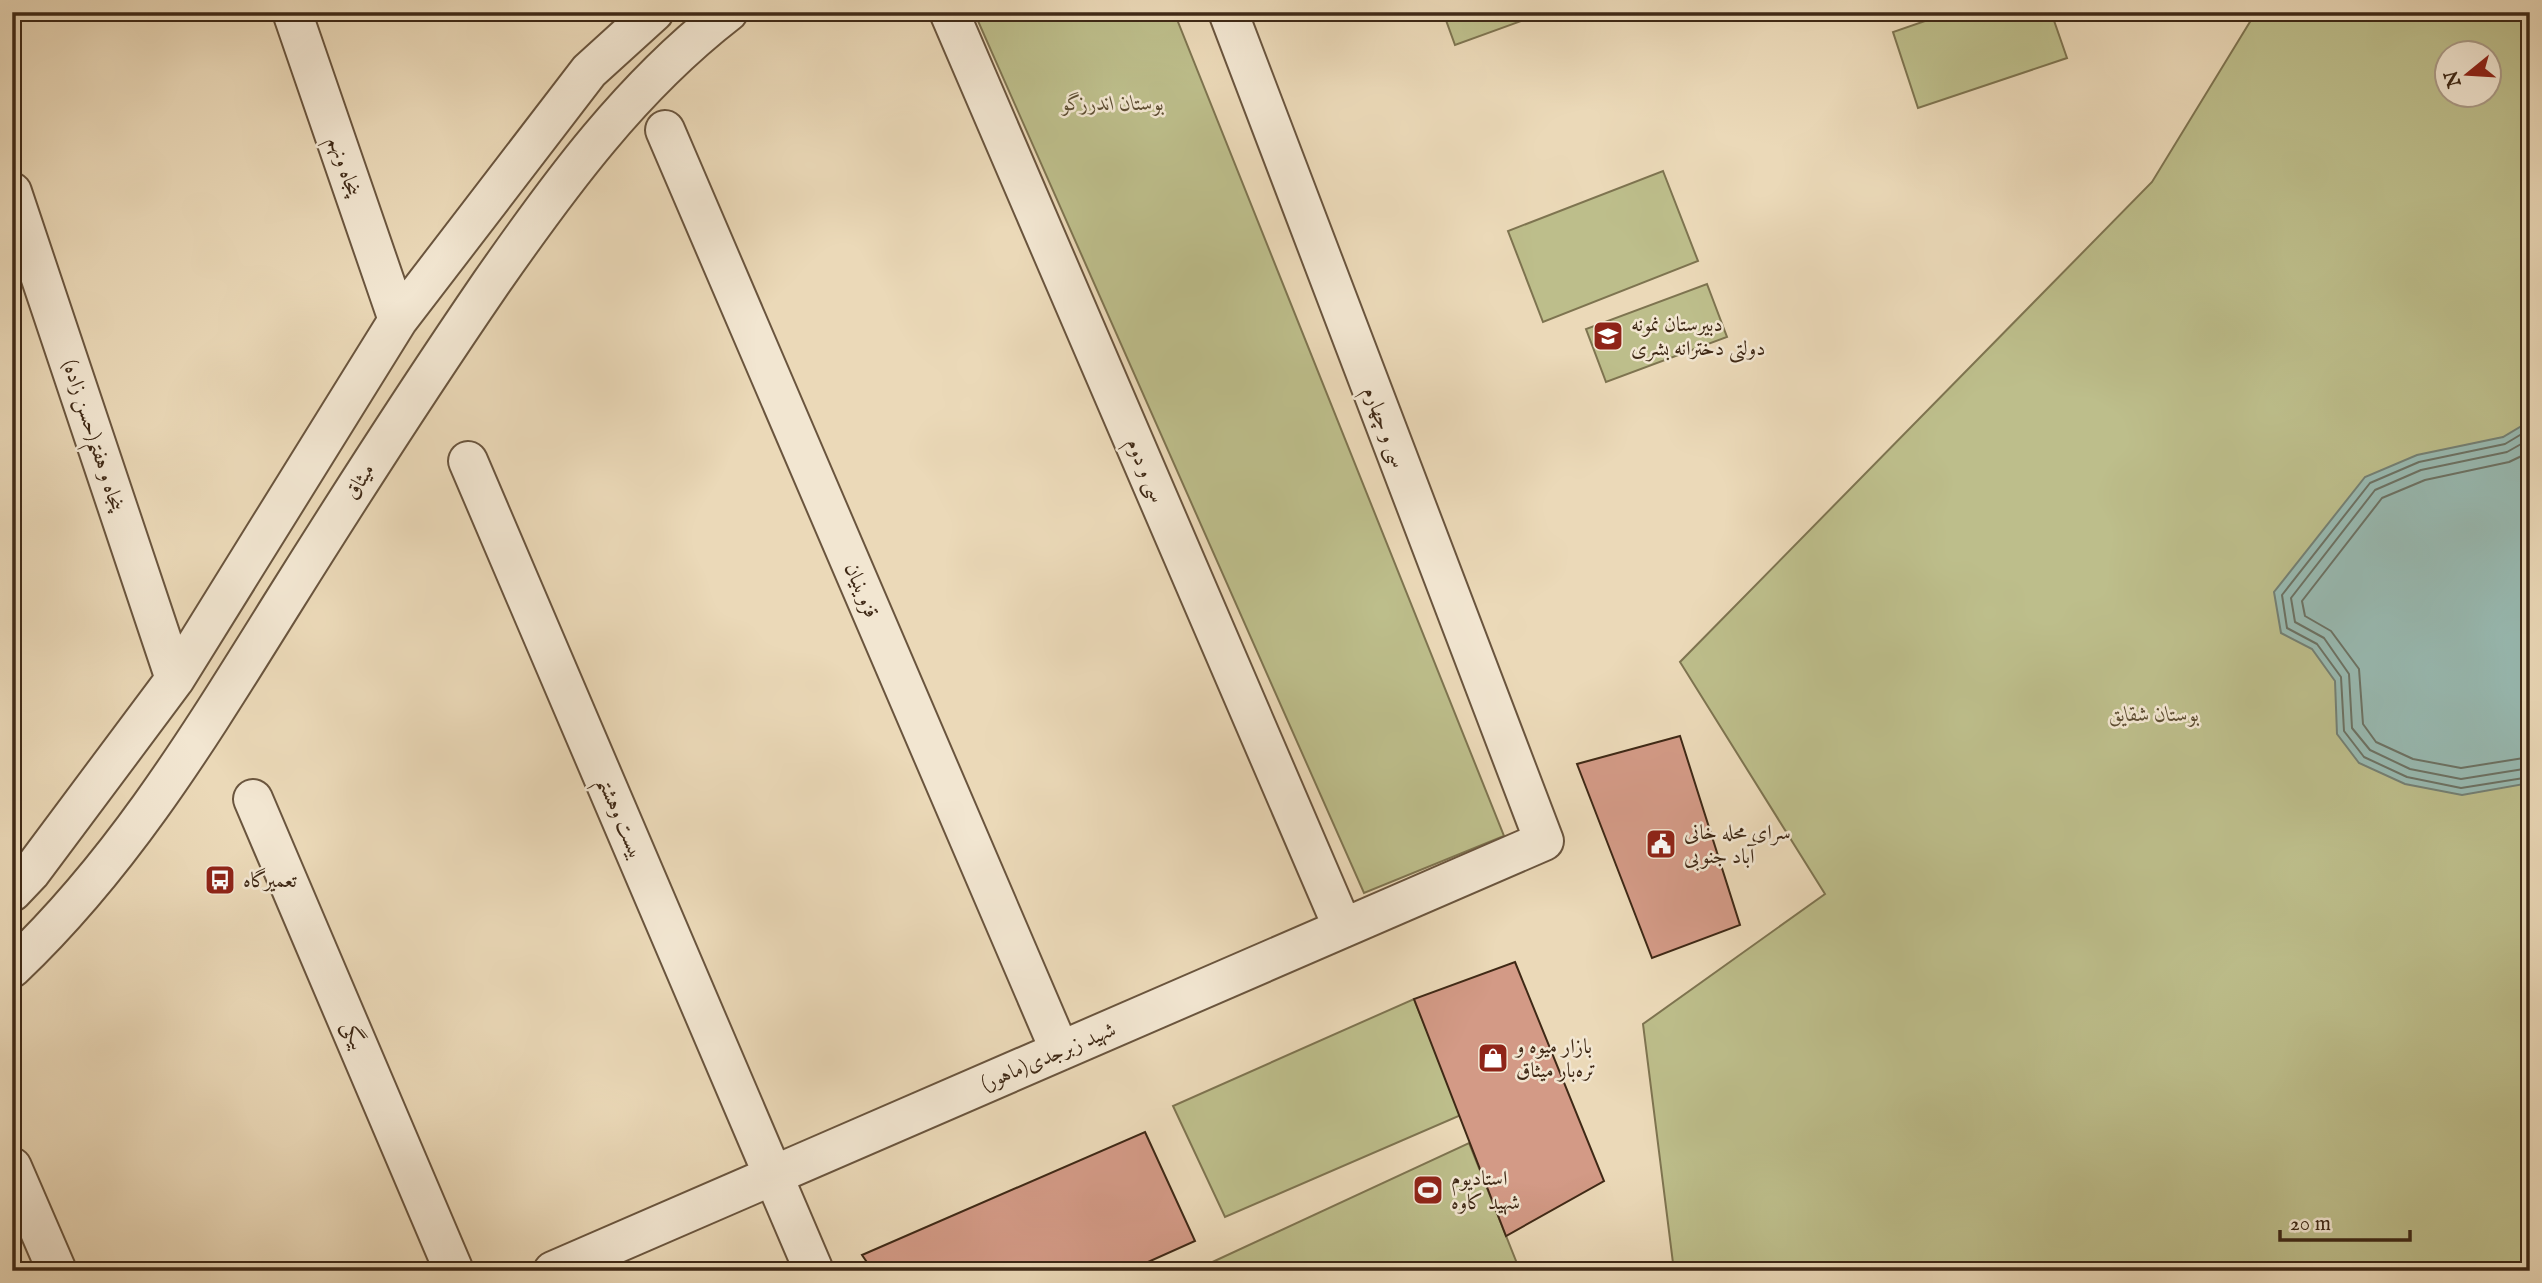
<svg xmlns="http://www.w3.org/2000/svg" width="2542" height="1283" viewBox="0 0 2542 1283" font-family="'IM FELL English',Amiri,serif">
<rect width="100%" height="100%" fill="#ebd9b8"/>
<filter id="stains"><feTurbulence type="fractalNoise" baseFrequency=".00286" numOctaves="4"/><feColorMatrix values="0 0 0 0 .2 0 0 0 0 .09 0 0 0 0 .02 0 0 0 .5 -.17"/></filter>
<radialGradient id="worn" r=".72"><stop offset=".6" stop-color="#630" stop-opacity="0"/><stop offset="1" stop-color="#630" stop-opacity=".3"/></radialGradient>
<path fill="#bdbe8b" stroke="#7e7450" stroke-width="2" fill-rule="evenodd" d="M974,12H1174L1504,836L1364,893Z
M1443,12H1546L1455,45Z
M1951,12H2051L2067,58L1918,108L1893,32Z
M2256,12H2530V1271H1674L1643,1024L1825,894L1680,662L2152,182ZM2448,52H2490V94H2448Z
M1663,171L1698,261L1543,322L1508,231Z
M1707,284L1727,337L1606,382L1586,329Z
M1414,999L1461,1115L1225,1217L1173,1106Z
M1469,1143L1520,1271H1193Z"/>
<path fill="#98bab2" stroke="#748074" stroke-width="2" d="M2530,421V783L2462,795L2405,784L2359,763L2337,734L2335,681L2312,649L2281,633L2274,592L2365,477L2417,455L2503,437Z"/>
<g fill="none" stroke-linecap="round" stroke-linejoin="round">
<path stroke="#6c7264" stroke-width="2" d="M2530,429L2505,444L2419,462L2370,483L2282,595L2287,628L2317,644L2341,677L2344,731L2364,757L2407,777L2461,788L2530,777
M2530,439L2507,452L2421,470L2375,490L2291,598L2295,622L2324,638L2349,674L2352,728L2370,750L2410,769L2461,779L2530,768
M2530,452L2509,462L2425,480L2382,498L2302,601L2305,616L2331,631L2359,669L2363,724L2376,742L2413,759L2461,768L2530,757"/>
</g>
<path fill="#d39a86" stroke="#3f2916" stroke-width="2" d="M1680,736L1740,925L1652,958L1577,764Z
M1515,962L1604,1181L1506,1236L1414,999Z
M1145,1132L1195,1241L1128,1271H873L862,1255Z"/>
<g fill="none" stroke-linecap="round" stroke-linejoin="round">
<g stroke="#6a553e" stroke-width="42">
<path id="minor" d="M292,12L398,320
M949,12L1343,928
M665,130L1060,1051
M12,192L175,679
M468,461L814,1271
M253,799L454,1271
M12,892L31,872L175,679L398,320L589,71L654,12
M12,968C125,861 202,732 284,601C351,494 419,388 491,283C560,184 631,87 728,12
M12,1167L57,1271
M553,1271L1544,841L1228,12"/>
</g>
<use href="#minor" stroke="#f2e6d1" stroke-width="38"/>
</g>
<defs>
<g id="school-square" transform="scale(1.575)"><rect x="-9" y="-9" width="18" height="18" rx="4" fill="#8f2418" stroke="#f2e6d1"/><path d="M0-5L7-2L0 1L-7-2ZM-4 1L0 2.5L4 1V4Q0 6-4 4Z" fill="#fff"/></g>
<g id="civic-square" transform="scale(1.575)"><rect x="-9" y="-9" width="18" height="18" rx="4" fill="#8f2418" stroke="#f2e6d1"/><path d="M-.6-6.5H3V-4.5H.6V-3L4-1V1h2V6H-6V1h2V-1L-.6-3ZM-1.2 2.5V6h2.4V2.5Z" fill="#fff"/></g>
<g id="bus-square" transform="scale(1.575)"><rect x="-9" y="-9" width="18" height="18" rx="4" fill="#8f2418" stroke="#f2e6d1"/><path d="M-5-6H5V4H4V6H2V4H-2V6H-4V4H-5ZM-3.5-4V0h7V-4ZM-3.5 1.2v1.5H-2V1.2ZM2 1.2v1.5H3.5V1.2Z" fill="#fff"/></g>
<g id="shop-square" transform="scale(1.575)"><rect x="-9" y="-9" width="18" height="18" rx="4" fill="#8f2418" stroke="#f2e6d1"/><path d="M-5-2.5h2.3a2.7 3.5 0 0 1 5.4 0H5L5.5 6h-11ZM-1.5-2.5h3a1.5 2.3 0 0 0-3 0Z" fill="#fff"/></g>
<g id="stadium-square" transform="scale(1.575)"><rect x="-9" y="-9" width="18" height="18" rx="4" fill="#8f2418" stroke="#f2e6d1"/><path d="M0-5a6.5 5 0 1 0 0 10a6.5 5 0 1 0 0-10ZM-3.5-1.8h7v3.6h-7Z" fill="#fff"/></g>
</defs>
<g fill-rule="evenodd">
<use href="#school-square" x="1608" y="336"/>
<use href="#civic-square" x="1661" y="844"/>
<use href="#bus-square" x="220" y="880"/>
<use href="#shop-square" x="1493" y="1058"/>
<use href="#stadium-square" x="1428" y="1190"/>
</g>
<g text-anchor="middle" stroke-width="5" stroke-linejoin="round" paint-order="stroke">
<g font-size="21" font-style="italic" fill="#5e4e33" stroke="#f2e6d1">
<text x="1113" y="110">بوستان اندرزگو</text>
<text x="2154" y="721">بوستان شقایق</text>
</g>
<g font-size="21" fill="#3f2916" stroke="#f2e6d1">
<text transform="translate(345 166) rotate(71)" y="7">پنجاه ونهم</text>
<text transform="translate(1385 427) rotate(69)" y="7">سی و چهارم</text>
<text transform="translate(94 435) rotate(72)" y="7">(حسن زاده)پنجاه و هفتم</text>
<text transform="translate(1146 470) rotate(67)" y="7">سی و دوم</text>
<text transform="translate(359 481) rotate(-58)" y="7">میثاق</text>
<text transform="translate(862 590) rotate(67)" y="7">قزوینیان</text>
<text transform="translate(621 818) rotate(67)" y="7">بیست وهشتم</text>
<text transform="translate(354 1035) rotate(67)" y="7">بیگی</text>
<text transform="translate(1048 1056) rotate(-23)" y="7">شهید زبرجدی(ماهور)</text>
</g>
<g font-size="21" fill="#3f2916" stroke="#f2e6d1" text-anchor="start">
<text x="1631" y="331">دبیرستان نمونه<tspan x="1631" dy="24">دولتی دخترانه بشری</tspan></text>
<text x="1684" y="839">سرای محله خانی<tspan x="1684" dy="24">آباد جنوبی</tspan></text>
<text x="243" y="887">تعمیرگاه</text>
<text x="1516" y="1053">بازار میوه و<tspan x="1516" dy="24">تره‌بار میثاق</tspan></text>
<text x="1451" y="1185">استادیوم<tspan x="1451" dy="24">شهید کاوه</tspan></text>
</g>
</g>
<rect width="2542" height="1283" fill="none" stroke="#ebd9b8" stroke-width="42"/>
<rect x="14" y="14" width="2514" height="1255" fill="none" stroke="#3f2916" stroke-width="3.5"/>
<rect x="21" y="21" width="2500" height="1241" fill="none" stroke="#3f2916" stroke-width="2"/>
<g transform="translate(2468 74) rotate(252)"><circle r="33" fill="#f2e6d1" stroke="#aa9a86" stroke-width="2"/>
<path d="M0-5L12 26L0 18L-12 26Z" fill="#8f2418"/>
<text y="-10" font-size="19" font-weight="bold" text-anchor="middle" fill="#3f2916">N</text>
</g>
<path d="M2280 1230v10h130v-10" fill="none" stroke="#3f2916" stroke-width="3.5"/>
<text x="2290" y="1230" font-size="21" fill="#3f2916" stroke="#f2e6d1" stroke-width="5" paint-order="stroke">20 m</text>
<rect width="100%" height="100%" filter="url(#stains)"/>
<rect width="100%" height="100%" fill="url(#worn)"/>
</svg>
